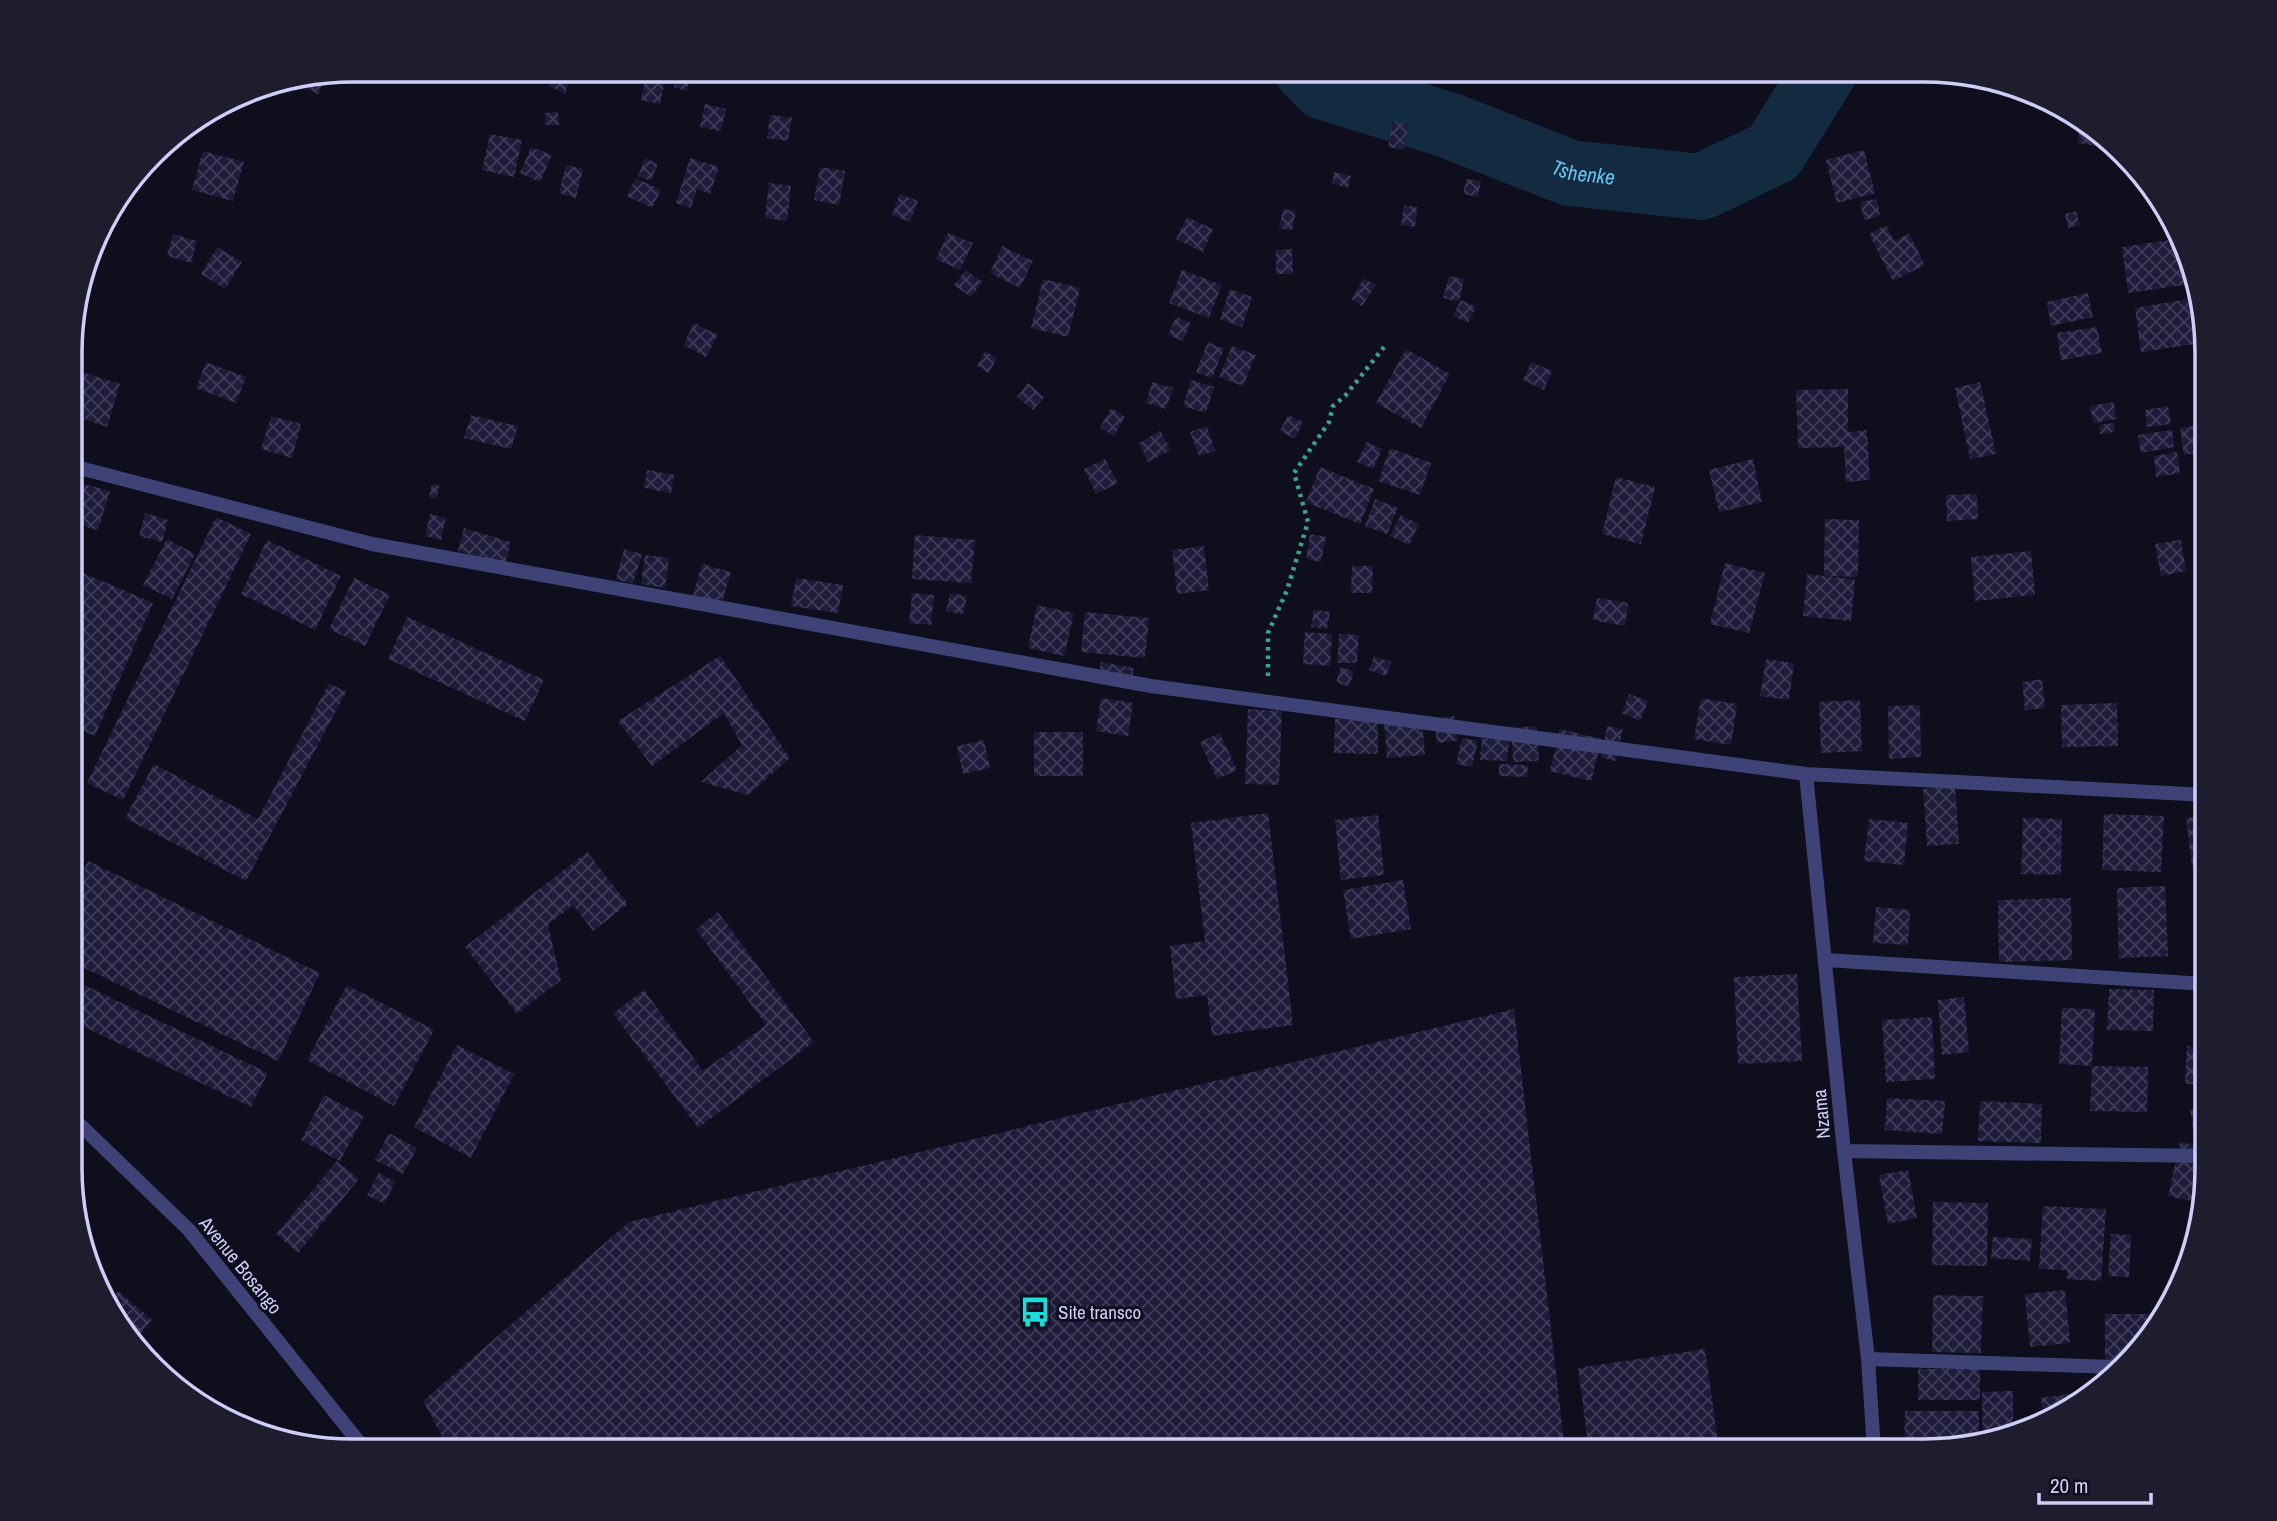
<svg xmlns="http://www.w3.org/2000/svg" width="2277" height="1521" viewBox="0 0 2277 1521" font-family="'Archivo Narrow',sans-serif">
<defs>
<pattern id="building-cross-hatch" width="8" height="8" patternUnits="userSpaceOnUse" patternTransform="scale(1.75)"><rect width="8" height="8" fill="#1e1c3b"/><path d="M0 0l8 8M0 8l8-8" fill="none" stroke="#3e3c58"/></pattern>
</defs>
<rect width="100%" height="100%" fill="#0e0e1c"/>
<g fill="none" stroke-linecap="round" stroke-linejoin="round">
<path stroke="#132b40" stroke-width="66" id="s1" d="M1307,70L1324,87L1448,125L1570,173L1701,187L1774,152L1825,70"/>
</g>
<path fill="url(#building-cross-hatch)" d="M678,74L691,78L686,91L674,87Z
M326,75L319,94L290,83Z
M646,75L665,79L660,104L641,100Z
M554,77L568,84L565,94L549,86Z
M705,104L726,109L721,131L700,127Z
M558,112L559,125H545V113Z
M770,115L792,118L788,141L767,138Z
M2081,118L2104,143V147L2077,143Z
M1393,121L1409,124L1403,150L1388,147Z
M490,134L522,140L514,177L482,170Z
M531,147L552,155L540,182L520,173Z
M1864,150L1875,193L1837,203L1826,160Z
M203,151L244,162L233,201L192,190Z
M645,158L658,164L651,181L638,176Z
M690,158L719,167L710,194L697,189L691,208L676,203Z
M566,165L583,169L576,198L559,193Z
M820,167L845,171L839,205L814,200Z
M1334,172L1351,176L1348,188L1332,184Z
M636,178L661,190L652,208L627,196Z
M1466,179L1481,181L1478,197L1463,194Z
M769,183L791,186L787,221L765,218Z
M900,194L918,201L910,222L892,215Z
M1877,199L1880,216L1864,220L1860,202Z
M1404,205L1417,207L1415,227L1401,225Z
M1283,209L1296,211L1292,231L1279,228Z
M2076,211L2080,225L2068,228L2065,214Z
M1187,217L1213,229L1203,252L1176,239Z
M1886,225L1894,241L1909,234L1925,265L1893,281L1869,234Z
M948,233L973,243L960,270L936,259Z
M173,234L197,241L191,263L167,256Z
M2177,239L2191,284L2128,293L2122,247Z
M1002,246L1033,261L1020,288L990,273Z
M217,247L242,262L225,289L201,274Z
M1292,249L1293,274H1276V250Z
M966,270L982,282L971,297L954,285Z
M1182,270L1222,285L1209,318L1169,303Z
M1449,276L1464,279L1459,302L1443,298Z
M1364,278L1376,285L1362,306L1351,299Z
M1043,279L1080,288L1068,337L1031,328Z
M1230,289L1252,297L1242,327L1220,319Z
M2088,293L2093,317L2051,326L2047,302Z
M2188,299L2195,344L2141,352L2135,308Z
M1461,300L1476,307L1468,323L1453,316Z
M1176,317L1191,323L1183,341L1168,335Z
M694,323L718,335L706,357L683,345Z
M2097,327L2102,353L2061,360L2057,333Z
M1208,342L1224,349L1212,378L1196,372Z
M1232,346L1256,355L1243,386L1219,377Z
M1406,349L1450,374L1421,428L1376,403Z
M985,351L997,358L989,373L977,366Z
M206,362L246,377L236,403L196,388Z
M1531,362L1552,371L1544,390L1523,380Z
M79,371L120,384L107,427L72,415V393Z
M1191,380L1214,387L1206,413L1183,406Z
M1152,382L1173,388L1166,409L1146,403Z
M1980,382L1996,454L1970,459L1955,388Z
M1028,383L1044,397L1033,410L1017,397Z
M1848,389V432L1867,430L1870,480L1846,482L1844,447L1798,448L1796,390Z
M2114,402L2116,419L2093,423L2090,406Z
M2168,406L2171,424L2147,427L2145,410Z
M1111,408L1125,417L1114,436L1100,428Z
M471,415L518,426L511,449L464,438Z
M1288,415L1303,422L1295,439L1280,431Z
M271,416L301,424L292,458L261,449Z
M2114,423L2115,432L2100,434L2099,425Z
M2206,424V452L2184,455L2180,428Z
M1207,426L1215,451L1199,456L1190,432Z
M2172,430L2174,447L2141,453L2138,435Z
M1160,431L1171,450L1148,462L1139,443Z
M1367,442L1382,449L1373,469L1357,462Z
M1390,448L1431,463L1420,495L1378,481Z
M2177,452L2180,473L2156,477L2154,456Z
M1105,459L1118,483L1096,494L1084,469Z
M1753,459L1762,502L1719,512L1709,470Z
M1320,467L1374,489L1360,524L1306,502Z
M647,470L674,475L671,493L644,488Z
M1616,477L1655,487L1641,544L1602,534Z
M72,481L110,491L98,530L72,523Z
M432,484L440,486L436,499L429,497Z
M1977,494L1978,519L1947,521L1946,495Z
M1375,499L1398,508L1387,534L1365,526Z
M145,513L168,520L162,542L139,536Z
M430,514L446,518L441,540L425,536Z
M1401,515L1419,524L1409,545L1390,536Z
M216,517L251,534L123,800L87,783Z
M1825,519L1859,520L1858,577L1827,576L1855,580L1851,621L1803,616L1807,574L1824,576Z
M464,528L511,542L505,564L458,551Z
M1310,534L1326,537L1321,562L1306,559Z
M915,535L975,540L971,583L912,579Z
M167,539L195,554L172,599L143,585Z
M267,540L341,576L315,630L241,594Z
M2181,540L2186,571L2161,576L2155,544Z
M2201,545H2206V574H2205Z
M1204,546L1209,590L1177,594L1172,550Z
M624,549L642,554L633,584L616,579Z
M2031,551L2035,595L1975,601L1971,557Z
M645,555L669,558L665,588L641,584Z
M1725,563L1765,573L1749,633L1710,624Z
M702,564L731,572L721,606L692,598Z
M1352,566H1373L1372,593H1351Z
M72,568L153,603L95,736L72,726Z
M354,578L390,595L365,646L329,629Z
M796,578L843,585L838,613L791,606Z
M912,593L934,595L931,625L909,623Z
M950,593L967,596L963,614L946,611Z
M1597,598L1628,603L1625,626L1593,620Z
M1037,605L1074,613L1064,656L1028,648Z
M1314,610L1330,612L1327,629L1311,627Z
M1085,612L1149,618L1145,658L1081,652Z
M407,617L544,680L525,721L388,659Z
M1305,632L1332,634L1330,666L1303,664Z
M1339,634L1359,635L1357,663H1337Z
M720,656L790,758L748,795L701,782L742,745L724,713L652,766L618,721Z
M1374,656L1391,662L1386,676L1369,670Z
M1766,659L1794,663L1789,700L1760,696Z
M1101,662L1134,668L1131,685L1098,680Z
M1341,667L1354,671L1349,687L1336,682Z
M2042,679L2045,708L2025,710L2022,682Z
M329,683L346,692L246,881L125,818L154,764L258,819Z
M1629,694L1648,701L1640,721L1622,713Z
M1101,698L1133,703L1128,736L1096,731Z
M1701,698L1737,704L1731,745L1694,739Z
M1860,700L1862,751L1821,753L1819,702Z
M2117,703L2118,746L2062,747L2061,705Z
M1920,705L1921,757L1889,759L1888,706Z
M1248,709L1282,711L1279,785L1245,784Z
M1455,716L1457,741L1437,743L1434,719Z
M1335,719L1378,720V754L1334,753Z
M1422,719L1425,755L1387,758L1384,723Z
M1537,726L1539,761L1513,762L1511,728Z
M1607,726L1623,729L1616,761L1601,758Z
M1560,729L1602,739L1591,781L1550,771Z
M1034,732H1083V776H1034Z
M1220,733L1237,770L1217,779L1200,742Z
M1462,738L1478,741L1472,767L1456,764Z
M1482,738L1509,741L1507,761L1480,760Z
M984,740L990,768L963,774L957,746Z
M1499,764L1528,765L1527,777L1499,776Z
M1955,786L1959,844L1927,846L1923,789Z
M1268,813L1293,1025L1212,1036L1207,995L1176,999L1170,946L1205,941L1191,823Z
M2104,814L2164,816L2161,872L2102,870Z
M1378,815L1384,875L1341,880L1335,820Z
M2206,816V865L2192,867L2186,818Z
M2023,818L2062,819L2061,875L2021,874Z
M1869,819L1908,823L1904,865L1864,861Z
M587,852L628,904L593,931L573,905L548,925L561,980L517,1014L465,947Z
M88,861L320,973L278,1061L72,962V893Z
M1403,880L1411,929L1351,939L1343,890Z
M2165,886L2168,956L2119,958L2117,888Z
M2071,898L2072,960L1999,962L1998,900Z
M1876,907L1910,910L1908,945L1873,943Z
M718,912L814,1042L698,1128L613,1013L644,990L703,1071L766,1025L696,929Z
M1797,974L1802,1061L1738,1064L1734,977Z
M72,979L268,1073L251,1107L72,1021Z
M347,985L434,1030L394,1106L307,1060Z
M2109,989L2154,990L2153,1031L2107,1030Z
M1964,997L1969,1052L1942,1055L1938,1000Z
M2062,1008L2095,1009L2092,1066L2059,1064Z
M1514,1009L1565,1451H450L423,1401L629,1222Z
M1932,1017L1935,1079L1886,1082L1882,1020Z
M457,1045L514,1074L471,1158L414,1127Z
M2187,1046L2206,1047V1085L2185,1084Z
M2092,1066L2148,1067L2147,1112L2090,1111Z
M324,1095L364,1116L340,1161L301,1140Z
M1887,1098L1945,1101L1942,1134L1885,1130Z
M1980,1101L2042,1104L2041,1143L1978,1141Z
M2206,1106V1128L2193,1130L2190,1110Z
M389,1133L417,1148L403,1174L375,1160Z
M2180,1142L2202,1146L2191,1201L2168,1196Z
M337,1161L359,1179L298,1253L276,1234Z
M1908,1170L1917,1218L1888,1224L1879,1175Z
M379,1173L395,1182L384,1204L367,1195Z
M1933,1202L1988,1203L1987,1266L1932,1265Z
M2043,1206L2106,1209L2101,1281L2067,1279V1270L2039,1269Z
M2111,1234L2131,1235L2129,1277L2108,1276Z
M1993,1237L2032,1239L2030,1261L1991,1258Z
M2065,1290L2070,1343L2030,1347L2025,1294Z
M118,1291L152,1320L136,1339L108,1310L106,1305Z
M1933,1295L1983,1296L1981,1353L1932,1352Z
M2105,1314H2164L2159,1325L2112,1369H2105Z
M1705,1349L1719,1450L1589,1451L1578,1368Z
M1980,1368V1400H1918V1369Z
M2013,1391V1429L1983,1438L1982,1392Z
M2078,1393L2079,1400L2065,1413L2043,1420L2041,1398Z
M1905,1411H1979V1439L1942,1450H1904Z"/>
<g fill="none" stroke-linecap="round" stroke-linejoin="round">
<path stroke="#3aa28f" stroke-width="4.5" stroke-dasharray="3.5 5" stroke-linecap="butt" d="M1268,676V633L1287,590L1308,522L1294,473L1329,422L1333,406L1345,396L1384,347"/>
<path stroke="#3e4276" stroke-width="14" d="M72,466L372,544L1151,686L1806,774L2206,795
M1806,774L1844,1151L1868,1359L1874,1450
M1826,960L2206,984
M72,1117L189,1230L366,1451
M1844,1151L2206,1156
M1868,1359L2114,1367"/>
</g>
<defs>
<g id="bus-bare" transform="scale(2.415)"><path d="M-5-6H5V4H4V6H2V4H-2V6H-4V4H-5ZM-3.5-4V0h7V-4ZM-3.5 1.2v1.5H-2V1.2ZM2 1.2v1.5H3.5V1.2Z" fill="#19dbd7" stroke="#0e0e1c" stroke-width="2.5" paint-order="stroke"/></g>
</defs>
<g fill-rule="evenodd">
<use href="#bus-bare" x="1035" y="1312"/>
</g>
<g text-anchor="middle" stroke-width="6" stroke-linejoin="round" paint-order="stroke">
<g font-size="19" fill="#cecef9" stroke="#0e0e1c">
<text transform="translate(1821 1114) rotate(-95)" y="7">Nzama</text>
<text transform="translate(241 1265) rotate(51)" y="7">Avenue Bosango</text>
</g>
<g font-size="19" fill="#cecef9" stroke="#0e0e1c" text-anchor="start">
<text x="1058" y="1319">Site transco</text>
</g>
<g font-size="21" font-style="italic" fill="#68c0ee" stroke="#0e0e1c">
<text dy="7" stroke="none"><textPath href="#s1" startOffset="298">Tshenke</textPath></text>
</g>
</g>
<path d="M0 0H2277V1521H0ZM353 82H1924A271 271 0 0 1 2195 353V1168A271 271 0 0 1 1924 1439H353A271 271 0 0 1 82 1168V353A271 271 0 0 1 353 82Z" fill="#1d1d2e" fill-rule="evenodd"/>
<path fill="none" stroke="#cecef9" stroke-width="3.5" d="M353 82H1924A271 271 0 0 1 2195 353V1168A271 271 0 0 1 1924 1439H353A271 271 0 0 1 82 1168V353A271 271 0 0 1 353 82Z"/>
<path d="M2039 1493v10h112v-10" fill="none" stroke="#cecef9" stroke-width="3.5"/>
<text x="2050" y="1493" font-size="21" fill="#cecef9" stroke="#0e0e1c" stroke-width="5" paint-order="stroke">20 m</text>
</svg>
